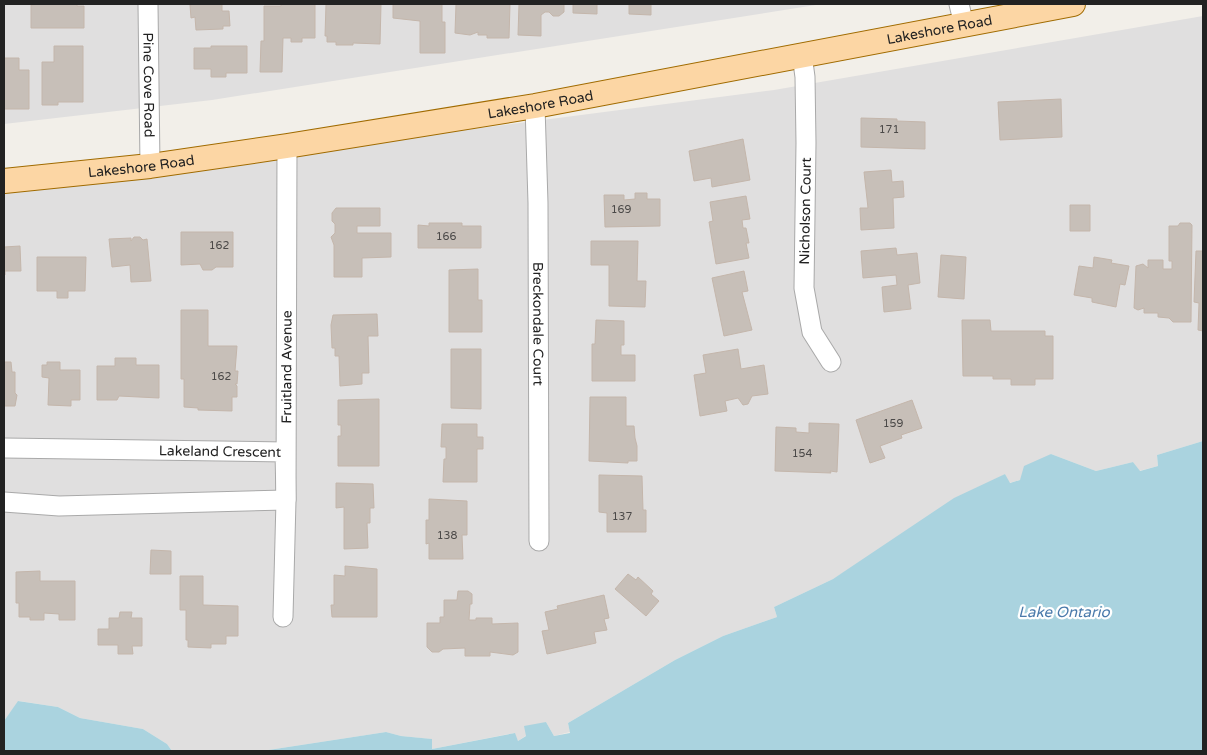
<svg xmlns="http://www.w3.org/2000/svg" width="1207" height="755" viewBox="0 0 1207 755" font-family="'Varela Round',sans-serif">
<rect width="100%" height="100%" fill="#f2efe9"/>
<path fill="#e0dfdf" d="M4,4H822L212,100L4,124Z
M1203,16V441L1157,455L1158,466L1139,471L1133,462L1096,471L1051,454L1020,480L1009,483L1005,474L833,579L774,607L777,617L723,636L675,660L568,723L570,732L554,736L546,722L518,741L514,733L432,749L431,739L401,736L386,732L262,751H172L167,744L143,729L80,718L58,707L19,701L4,721V190L774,90Z"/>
<path fill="#aad3df" d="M1203,441V751H262L386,732L401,736L432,739V749L515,733L518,741L526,736L524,726L546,722L554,736L570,733L568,723L675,660L723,636L777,617L774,607L833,579L954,498L1005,474L1010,483L1020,480L1024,466L1051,454L1096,471L1133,462L1140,471L1158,466L1157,455Z
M18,701L58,707L80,718L143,729L167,744L172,751H4V721Z"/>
<path fill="#c7bfb8" stroke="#c4b6ab" d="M39,4H77V6H84V28H31V5Z
M194,4H222V11H229L230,26H223V29L196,30L195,17L191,18L190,5Z
M281,4H315V38H302V42H291V38H283L282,72H260L261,41H264V6H281Z
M326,4H381L380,44L353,43V45H336V42H327V36H325Z
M393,4H442V22H445V53H420V21L393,18Z
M456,4H510L509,38H487V35H478V32L470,35L455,33Z
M519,4H563L564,5V12L559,16H553L549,12H545L541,15V36L518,35Z
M573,4H597V14L573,13Z
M629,4H651V15L629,14Z
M54,46H83V102H58V105H42V62H54Z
M211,46H247V73H226V77H211V69H194V48H211Z
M4,58H19V70H29V109H4Z
M1061,99L1062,137L1000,140L998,102Z
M861,118L897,119V121L925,122V149L861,147Z
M743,139L750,180L712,187L711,178L694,181L689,151Z
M891,170L892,182L903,181L904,197L893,198L894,228L861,230L860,208H868L864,172Z
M635,193H647V199H660V226L605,227L604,195H624V200L635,199Z
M746,196L750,219L742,220L743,228H746L749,243H746L749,258L716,264L709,222L713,221L710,202Z
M1070,205H1090V231H1070Z
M336,208H380V226H357V233H391V257L362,258V277H334V245L331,237L335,233V224L332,221V213Z
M429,223H462V226H481V248H418V225L429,226Z
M1180,223H1190L1192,225L1191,322H1173L1169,318L1158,317V313H1144V308L1138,310L1134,308L1136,266L1143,264L1148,268V260H1163V269H1172V261H1169V226H1178Z
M181,232H233V267H216L212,270H203L200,264L181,265Z
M134,237H140L143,240L147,239L151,281L131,282L130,265L112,267L109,239L131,238V241Z
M591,241H638L637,281H646L645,307L609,306V265H591Z
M20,246L21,271H5V275H4V247Z
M896,248L897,255L917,253L920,283L908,285L911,309L884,312L882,287L897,285L896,275L863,278L861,251Z
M1196,251H1203V331L1198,330L1199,303L1194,302Z
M941,255L966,257L964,299L938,297Z
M37,257H86L85,291H68V298H57V291H37Z
M1094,257L1112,260L1111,263L1129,266L1125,285L1120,284L1116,307L1092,302V298L1074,295L1079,266L1093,268Z
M478,269V300H482V332H449V270Z
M744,271L748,291L742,292L752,330L724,336L712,278Z
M181,310H208V346H237L235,371H238L237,384H235L237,386V397H232V411L198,410V408L184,407V379H181Z
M377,314L378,336H368L369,373H362V384L340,386L339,356H335V348H332L331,325L333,315Z
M596,320L624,321V345H621V355H635V381H592V344H595Z
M962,320H990L991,331H1045V336H1053V379H1035V385H1011V379H993V376H963Z
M451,349H481V409L451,408Z
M738,349L741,369L764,365L768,394L752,396L748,404L743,405L738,398L725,401L727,411L700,416L694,375L706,373L703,355Z
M115,358H136V365H159V398L119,396L117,400H97V366H115Z
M4,362H11L12,372H15V393L17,395L15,406H4Z
M47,362H60V370H80V400H71V406L48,405L49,378L42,377V365H47Z
M590,397H626V426H634L635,438L637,446V461H628V463L589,461Z
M379,399V466H338V436H341V425H338V400Z
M912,400L922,428L901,435L902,438L880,446L885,458L870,463L856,420Z
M809,423L839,424L837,472L830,471L831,473L775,471L776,427L796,428V432L809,433Z
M442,424H477V437H483V449H477V482H443L444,459H446V447H441Z
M599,475L642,476L643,510H646V532H607V513L599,512Z
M336,483L373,484L374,508H370V523H367L368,548L344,549V507L336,508Z
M429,499L467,501V535H462L463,559H429V543L426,544V520H429Z
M151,550L171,551V574H150Z
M345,566L377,569V617H332L331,605H334V575L345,576Z
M40,571V581H75V620H59V614L44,613V620H30V617H19V603H16V572Z
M628,574L636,580L638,577L653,591L651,594L659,601L646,616L615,589Z
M180,576H203V605L238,606V636H226V644H211V648L188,647V640H186V610H180Z
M458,591H468L472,594V604H470L469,620H476V618H492V624L518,623V652L513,655L490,652V656H465V648L443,649L439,652H432L427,647V623H440V617H444V600H457Z
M604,595L609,618L604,619L607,630L594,632L596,643L547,654L542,631L549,630L545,612L558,609L557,606Z
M120,612H132L131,618H142V646H132L133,654H118V645H98V629H109V618H119Z"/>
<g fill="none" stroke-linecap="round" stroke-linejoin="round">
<g stroke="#a9a9a9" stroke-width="21">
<g id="minor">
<path id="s1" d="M148,4L150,166"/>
<path d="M959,4L964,25"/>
<path d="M802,55L805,77L806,143L804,288L812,332L831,362"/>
<path id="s2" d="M535,106L538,203L539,541"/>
<path id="s3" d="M4,448L285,452L286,500L59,506L4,502"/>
<path id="s4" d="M283,617L286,500L287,146"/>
</g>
</g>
<g stroke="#a06b00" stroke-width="26">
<g id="major">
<path id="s5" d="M4,181L150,166L287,146L535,106L1073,4"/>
</g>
</g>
<use href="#minor" stroke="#fff" stroke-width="19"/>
<use href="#major" stroke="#fcd6a4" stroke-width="24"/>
</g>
<g text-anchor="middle" stroke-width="4.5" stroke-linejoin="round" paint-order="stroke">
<g font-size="11" fill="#4b4948">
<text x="889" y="133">171</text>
<text x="621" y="213">169</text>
<text x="446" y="240">166</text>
<text x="219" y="249">162</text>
<text x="221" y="380">162</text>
<text x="893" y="427">159</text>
<text x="802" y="457">154</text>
<text x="622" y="520">137</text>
<text x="447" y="539">138</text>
</g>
<g font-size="14" fill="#222" stroke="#fff">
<text dy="5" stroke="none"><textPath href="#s5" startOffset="948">Lakeshore Road</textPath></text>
<text dy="5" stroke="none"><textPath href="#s1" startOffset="81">Pine Cove Road</textPath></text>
<text dy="5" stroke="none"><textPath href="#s5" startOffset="542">Lakeshore Road</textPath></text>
<text dy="5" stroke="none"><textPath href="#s5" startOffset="138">Lakeshore Road</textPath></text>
<text transform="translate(805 211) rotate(-89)" y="5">Nicholson Court</text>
<text dy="5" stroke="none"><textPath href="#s2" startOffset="218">Breckondale Court</textPath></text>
<text dy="5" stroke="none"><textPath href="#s4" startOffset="250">Fruitland Avenue</textPath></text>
<text dy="5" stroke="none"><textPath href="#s3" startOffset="216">Lakeland Crescent</textPath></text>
</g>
<g font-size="15" font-style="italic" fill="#4a7aab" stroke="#fff">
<text x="1064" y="617">Lake Ontario</text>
</g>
</g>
<rect width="1207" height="755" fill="none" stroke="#222222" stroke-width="10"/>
</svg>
